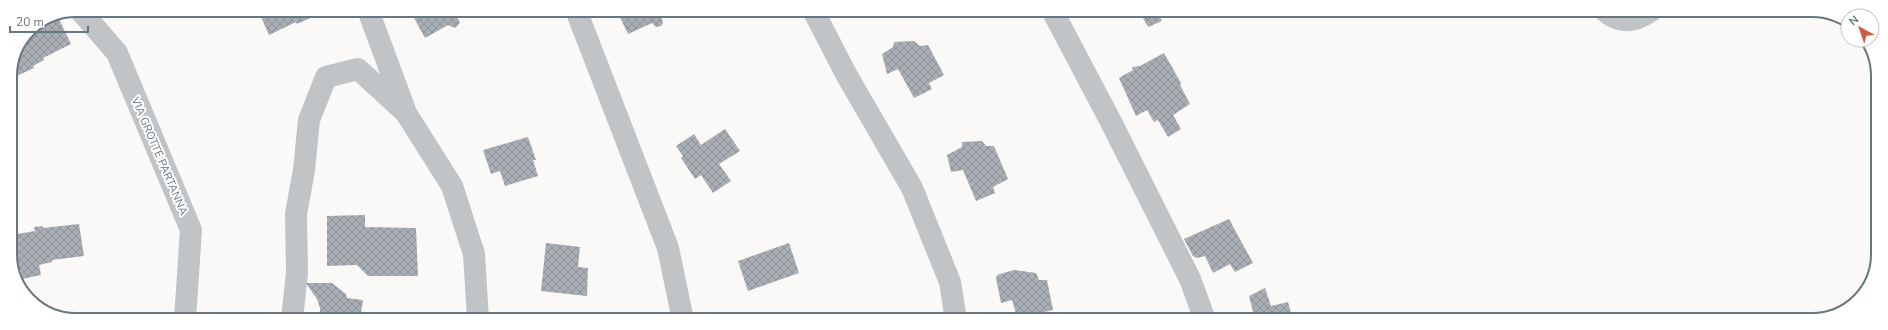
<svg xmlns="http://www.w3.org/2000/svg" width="1888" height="330" viewBox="0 0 1888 330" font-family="'Nunito Sans',sans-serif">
<defs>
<pattern id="building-cross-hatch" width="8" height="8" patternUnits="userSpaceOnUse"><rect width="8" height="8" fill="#a8aeb4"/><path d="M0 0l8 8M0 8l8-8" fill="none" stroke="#8d9298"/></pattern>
</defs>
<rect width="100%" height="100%" fill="#faf9f8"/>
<path fill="url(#building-cross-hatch)" d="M258,10H328L297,24L296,22L269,35Z
M413,10H454L460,23L455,28L448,25L425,38L413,16L416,14Z
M620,10H659L663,23L661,26L656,27L652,23L628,34L618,13Z
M1141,10H1156L1162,21L1148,27L1139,11Z
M58,17L71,44L43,58L44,60L33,66L34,68L10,79L15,51L30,29Z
M914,41L920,46L928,45L944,75L929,83L932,89L914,98L898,69L887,74L882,54L893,47L894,42Z
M1164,53L1181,83L1180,85L1190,104L1173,115L1181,129L1168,137L1158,120L1154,122L1147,110L1136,116L1119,78L1133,70L1132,67L1140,66Z
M725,129L740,151L719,164L731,181L713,193L701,175L695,179L681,158L683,156L676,146L694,134L701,145Z
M528,137L536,160H533L538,176L505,186L500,171L491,174L483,150Z
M982,141L986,146H994L1008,179L993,187L995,193L976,201L963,170L951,172L947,155L962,147V142Z
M365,215V227L416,228L418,276H368L357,265L327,266V216Z
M1229,219L1253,263L1235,272L1230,264L1213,273L1205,256L1197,258L1193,256L1184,239Z
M79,224L84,256L52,260V262L39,265L41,275L22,279L21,270L13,272L12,235L35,231L34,227L43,226V228Z
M546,243L580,247L578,267L588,268L587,296L541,291Z
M789,243L799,273L748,291L738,261Z
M1014,270L1036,273L1039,280H1047L1053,310L1044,312L1043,315L1039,317V320H1018L1012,300L1001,303L996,278L997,275Z
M306,283H332L346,294L347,298L363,300L361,313H356L355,319H320V308L317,299Z
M1265,288L1271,306L1288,302L1293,320H1271V317L1255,320L1249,296Z"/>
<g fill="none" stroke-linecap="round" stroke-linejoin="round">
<path stroke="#c0c4c7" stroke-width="22" d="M80,10L117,53L191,230L185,319
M368,10L405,110
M576,10L668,248L683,320
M813,10L846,74L912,188L950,282L956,320
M1052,10L1110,120L1190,279L1205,320
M1605,11C1620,25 1636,21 1651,11
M292,319L297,273L296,214L304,170L309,120L326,77L358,69L406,113L452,186L474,254L478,320"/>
</g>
<g text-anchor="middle" stroke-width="4" stroke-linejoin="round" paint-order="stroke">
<g font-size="11" fill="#68767f" stroke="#fff">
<text transform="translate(160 156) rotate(67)" y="4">VIA GROTTE PARTANNA</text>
</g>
</g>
<path d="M0 0H1888V330H0ZM76 17H1812A59 59 0 0 1 1871 76V254A59 59 0 0 1 1812 313H76A59 59 0 0 1 17 254V76A59 59 0 0 1 76 17Z" fill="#fff" fill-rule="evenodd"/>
<path fill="none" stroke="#68767f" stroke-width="2" d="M76 17H1812A59 59 0 0 1 1871 76V254A59 59 0 0 1 1812 313H76A59 59 0 0 1 17 254V76A59 59 0 0 1 76 17Z"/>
<g transform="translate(1860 28) rotate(320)"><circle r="19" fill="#ffffff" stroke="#c3c8cc"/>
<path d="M0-3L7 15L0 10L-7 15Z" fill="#cd5e44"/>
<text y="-6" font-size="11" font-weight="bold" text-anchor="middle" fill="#68767f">N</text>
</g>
<path d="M10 26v6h78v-6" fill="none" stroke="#68767f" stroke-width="2"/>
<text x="16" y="26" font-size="12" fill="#68767f" stroke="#ffffff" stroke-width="3" paint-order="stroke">20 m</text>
</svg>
